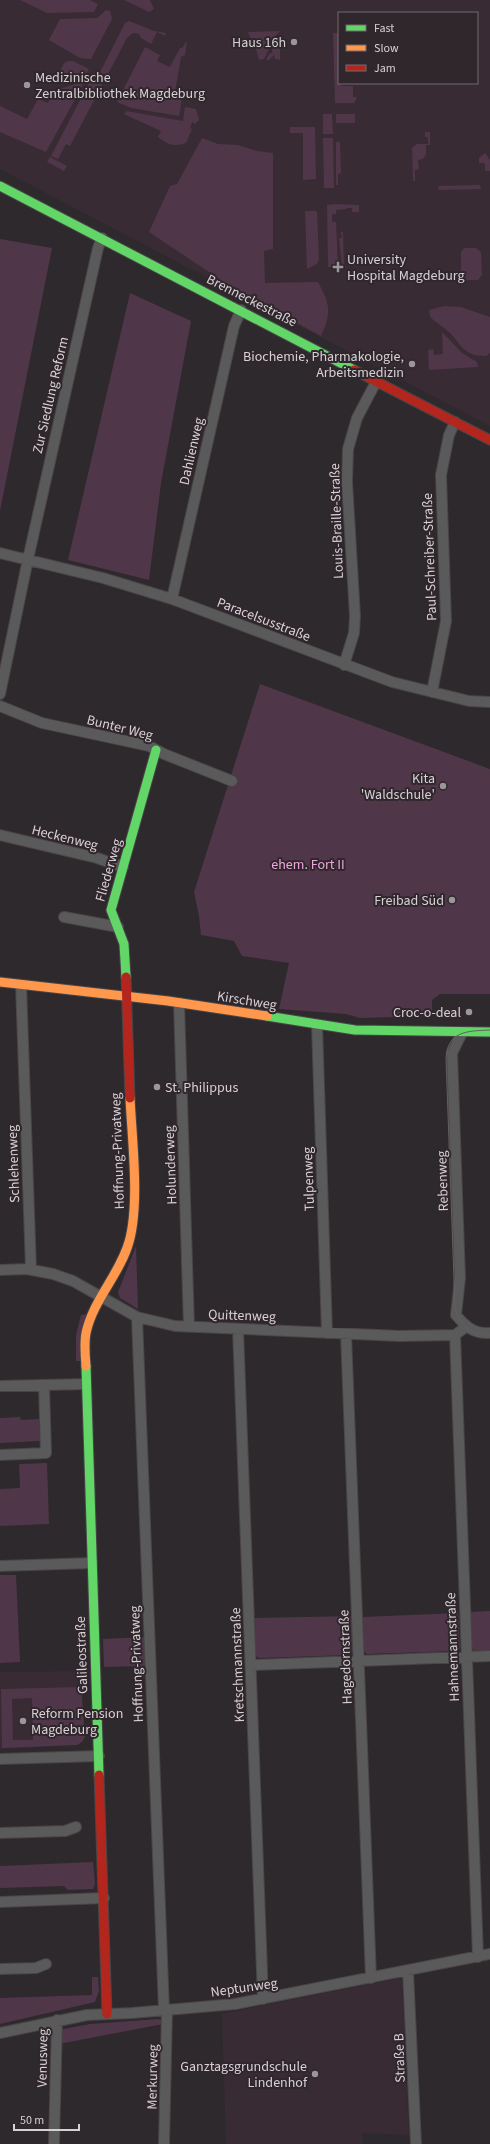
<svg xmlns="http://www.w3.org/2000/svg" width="490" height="2144" viewBox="0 0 490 2144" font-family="'Source Sans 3',sans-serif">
<rect width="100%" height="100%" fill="#2e292c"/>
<path fill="#382b34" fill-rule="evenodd" d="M0,0H490V426L0,169ZM339,13H477V83H339Z
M81,1671L85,1737L82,1742L77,1745L0,1749V1672Z
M402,1978L409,2135L362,2133L363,2144H226L222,2014Z"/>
<path fill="#503649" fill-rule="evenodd" d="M20,0H90L98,4L94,12L47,13Z
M124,0H150L154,9L149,12Z
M106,10L110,11L112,19L91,59L80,58L49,40L60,19L97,18Z
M129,21L154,31L166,33L165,36L157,32L151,44L141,38L139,34L133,33L127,38L70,146L66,144L58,159L51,156L90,81L97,78L125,23Z
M280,31L270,41L268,51L264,59L259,60L254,42H252L248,32Z
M333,33H339V83H341V86H353V97H357L354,103H335Z
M280,36V60L275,59L274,55L269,60H266L269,54L272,53L273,43H276Z
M187,41L185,55L181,57L174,98L182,99L179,116L131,108L117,102L145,47L160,55L157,61L170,67L180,48H182Z
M68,61H73L89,69L86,74L64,81L60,80L58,75L64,63Z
M85,81L46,152L0,132V106L27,119L38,99L48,103L53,91Z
M185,107L196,109L199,120L195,124L192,122L190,128L192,129L186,143C174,147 168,145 158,137L161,131L124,114L126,111L183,121Z
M323,114H332L333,134H323Z
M336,114H355V123H336Z
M290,127H315L316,179L303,180V133H290Z
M425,132H430V145H426V154L423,159L418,160L419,169L415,170V181H413L412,148L417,144H428V137H425Z
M202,138L218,144L238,145L257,151L273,153V249L264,251L265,283L318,282C330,304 332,312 321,336L239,292L149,232L170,186L177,184Z
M323,138H333L334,188H324Z
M336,142H340L341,173L338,174V185H336Z
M485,153L490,160V171H485V163H479V158Z
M50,157L67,166L64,171L47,162Z
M480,185L481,189L439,190L438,186Z
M335,204L359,205V212H352V208H347L346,209L336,210V214H332V222H336L338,267H328L327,205Z
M305,211H317L319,259L317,264L307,269Z
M341,232H343L344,266H342L339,238H342Z
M0,239L52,248L0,511Z
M464,248H476L481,252L482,275L478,280H465L461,277V252Z
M130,293L191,321L161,483L149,580L68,560Z
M444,306L461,307L490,317V353L486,356C463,356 462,345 448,331C442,326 435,322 430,317L429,310Z
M442,332L462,353L477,362L478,367L429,370L428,350L433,349L434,355L443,354Z
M260,684L490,769V994H440L432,1000V1016L360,1018L346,1014L279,1009L289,963L242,956L234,941L201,935L199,916L194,892Z
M136,1246L138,1309L120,1298L118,1292Z
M86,1314L80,1361H76V1335L81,1315Z
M20,1417L21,1420L39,1419L40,1441L0,1443V1418Z
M47,1463L49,1524L0,1526V1489L20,1488L19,1464Z
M0,1575H16L20,1662L0,1663Z
M490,1611V1650L475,1651L471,1647L470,1612Z
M458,1613L460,1649L457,1651L367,1654L363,1650L362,1617Z
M354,1616V1651L350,1655L260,1658L255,1656L254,1618Z
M146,1637L147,1664L144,1666L104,1667L103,1639Z
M81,1687L85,1737L82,1742L77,1745L2,1748L1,1689ZM32,1698L33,1740H13L12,1699Z
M93,1862L95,1884L93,1889L68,1890L64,1886L0,1888V1866Z
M92,1977H98L99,1991L95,2002L0,2024V1998L92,1995Z
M158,2019L162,2020L163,2024L59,2044V2030L90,2024Z"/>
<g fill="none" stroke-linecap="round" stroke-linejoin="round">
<g stroke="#484547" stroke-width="12">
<path id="street" d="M0,553L103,578L172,599L392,682L469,701L490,702
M172,599L234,326L241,310
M344,665L354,633L355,616L347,482L348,449L357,418L377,380
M432,692L446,621L441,475L449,435L455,422
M0,694L28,559L98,248L102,238
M0,706L42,723L149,746L164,754L232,781
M0,835L97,858L123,867
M64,917L118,927
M21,985L31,1269
M179,1003L189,1327
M317,1025L327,1333
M462,1033L452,1053L460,1278L456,1315C466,1327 474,1334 490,1333
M0,1270L27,1269L53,1274L73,1281L137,1317L175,1326L400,1336L455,1335L467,1326
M137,1317L164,2010
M238,1329L263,1999
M346,1334L371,1978
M455,1335L478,1957
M0,1386L86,1384
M0,1455L46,1453L44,1385
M0,1566L92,1563
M251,1665L490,1656
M0,1759L99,1756
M0,1833L65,1831L76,1827
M0,1902L104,1898
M0,1969L36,1968L46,1964
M408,1971L416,2144
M0,2033L87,2015L132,2013L235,2004L490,1954
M54,2144L57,2020
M164,2144L167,2010"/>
</g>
<g stroke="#484547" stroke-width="11">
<path id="fast" d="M0,186L354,370
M126,977L124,944L111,910L156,750
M267,1016L355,1030L490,1032
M86,1366L99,1775"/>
</g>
<g stroke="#484547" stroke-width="11">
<path id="slow" d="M0,982L168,1001L267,1016
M86,1366C85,1355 84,1343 86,1333C93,1300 120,1274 129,1242C140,1203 132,1140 130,1098"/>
</g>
<g stroke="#484547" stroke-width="11">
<path id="jam" d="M354,370L490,440
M126,977L130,1098
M99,1775L107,2014"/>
</g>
<use href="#street" stroke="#5a5a5a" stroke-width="10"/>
<use href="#fast" stroke="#63d668" stroke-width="9"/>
<use href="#slow" stroke="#ff974d" stroke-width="9"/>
<use href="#jam" stroke="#b3261e" stroke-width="9"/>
<path stroke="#626062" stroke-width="1" d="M490,1030C467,1031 447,1031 446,1059L455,1307C459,1326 471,1335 490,1335"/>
</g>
<g fill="#9c969a" stroke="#30272d" stroke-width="1.5">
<circle cx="294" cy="42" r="4"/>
<circle cx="27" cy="85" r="4"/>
<path d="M336 261h4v4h4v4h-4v4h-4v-4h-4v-4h4z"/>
<circle cx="412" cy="364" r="4"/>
<circle cx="443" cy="786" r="4"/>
<circle cx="452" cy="900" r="4"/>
<circle cx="469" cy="1012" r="4"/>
<circle cx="157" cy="1087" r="4"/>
<circle cx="23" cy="1721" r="4"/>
<circle cx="315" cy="2074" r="4"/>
</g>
<g text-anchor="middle" stroke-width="4" stroke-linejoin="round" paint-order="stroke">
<g font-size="14" fill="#d7d1d5" stroke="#30272d" text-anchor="end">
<text x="286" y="47">Haus 16h</text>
<text x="35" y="82" text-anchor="start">Medizinische<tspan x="35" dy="16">Zentralbibliothek Magdeburg</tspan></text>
<text x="347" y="264" text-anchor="start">University<tspan x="347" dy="16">Hospital Magdeburg</tspan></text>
<text x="404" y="361">Biochemie, Pharmakologie,<tspan x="404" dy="16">Arbeitsmedizin</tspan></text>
<text x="435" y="783">Kita<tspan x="435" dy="16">'Waldschule'</tspan></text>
<text x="444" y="905">Freibad Süd</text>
<text x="461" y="1017">Croc-o-deal</text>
<text x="165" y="1092" text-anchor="start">St. Philippus</text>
<text x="31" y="1718" text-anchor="start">Reform Pension<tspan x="31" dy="16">Magdeburg</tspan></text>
<text x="307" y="2071">Ganztagsgrundschule<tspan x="307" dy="16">Lindenhof</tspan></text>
</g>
<g font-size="14" fill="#d7d1d5" stroke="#30272d">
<text transform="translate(252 300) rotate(27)" y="5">Brenneckestraße</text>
<text transform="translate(50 395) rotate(-77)" y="5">Zur Siedlung Reform</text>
<text transform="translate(191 451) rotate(-77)" y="5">Dahlienweg</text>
<text transform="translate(336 521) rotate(-92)" y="5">Louis-Braille-Straße</text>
<text transform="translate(429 557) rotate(-92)" y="5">Paul-Schreiber-Straße</text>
<text transform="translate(264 619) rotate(21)" y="5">Paracelsusstraße</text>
<text transform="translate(120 727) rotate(14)" y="5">Bunter Weg</text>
<text transform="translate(65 837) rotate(14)" y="5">Heckenweg</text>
<text transform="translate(108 870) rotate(-74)" y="5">Fliederweg</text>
<text transform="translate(247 1000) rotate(9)" y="5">Kirschweg</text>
<text transform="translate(117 1151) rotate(-92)" y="5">Hoffnung-Privatweg</text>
<text transform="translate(13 1164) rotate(-92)" y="5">Schlehenweg</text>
<text transform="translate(170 1165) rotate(-92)" y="5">Holunderweg</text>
<text transform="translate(308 1179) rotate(-92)" y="5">Tulpenweg</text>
<text transform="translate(442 1181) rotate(-92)" y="5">Rebenweg</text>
<text transform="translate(242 1315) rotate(2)" y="5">Quittenweg</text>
<text transform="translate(452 1647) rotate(-92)" y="5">Hahnemannstraße</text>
<text transform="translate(81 1655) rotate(-92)" y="5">Galileostraße</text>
<text transform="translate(345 1657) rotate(-92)" y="5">Hagedornstraße</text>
<text transform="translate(136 1664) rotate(-92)" y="5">Hoffnung-Privatweg</text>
<text transform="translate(237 1665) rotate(-92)" y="5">Kretschmannstraße</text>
<text transform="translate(244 1987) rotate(-8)" y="5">Neptunweg</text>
<text transform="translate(42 2058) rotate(-89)" y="5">Venusweg</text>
<text transform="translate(399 2058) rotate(-92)" y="5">Straße B</text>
<text transform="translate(152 2077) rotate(-89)" y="5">Merkurweg</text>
</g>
<g font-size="14" fill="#f2a5dd" stroke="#30272d">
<text x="308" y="869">ehem. Fort II</text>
</g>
</g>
<rect x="338" y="12" width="140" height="72" fill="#30272d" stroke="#736b70"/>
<rect x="346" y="25" width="20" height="6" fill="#63d668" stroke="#736b70"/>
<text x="374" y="32" font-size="12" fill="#d7d1d5">Fast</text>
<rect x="346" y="45" width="20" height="6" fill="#ff974d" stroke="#736b70"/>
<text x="374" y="52" font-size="12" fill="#d7d1d5">Slow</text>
<rect x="346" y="65" width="20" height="6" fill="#b3261e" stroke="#736b70"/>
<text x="374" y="72" font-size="12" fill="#d7d1d5">Jam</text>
<path d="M14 2124v6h65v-6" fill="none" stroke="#d7d1d5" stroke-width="2"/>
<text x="20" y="2124" font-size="12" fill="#d7d1d5" stroke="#30272d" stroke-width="3" paint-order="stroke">50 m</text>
</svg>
